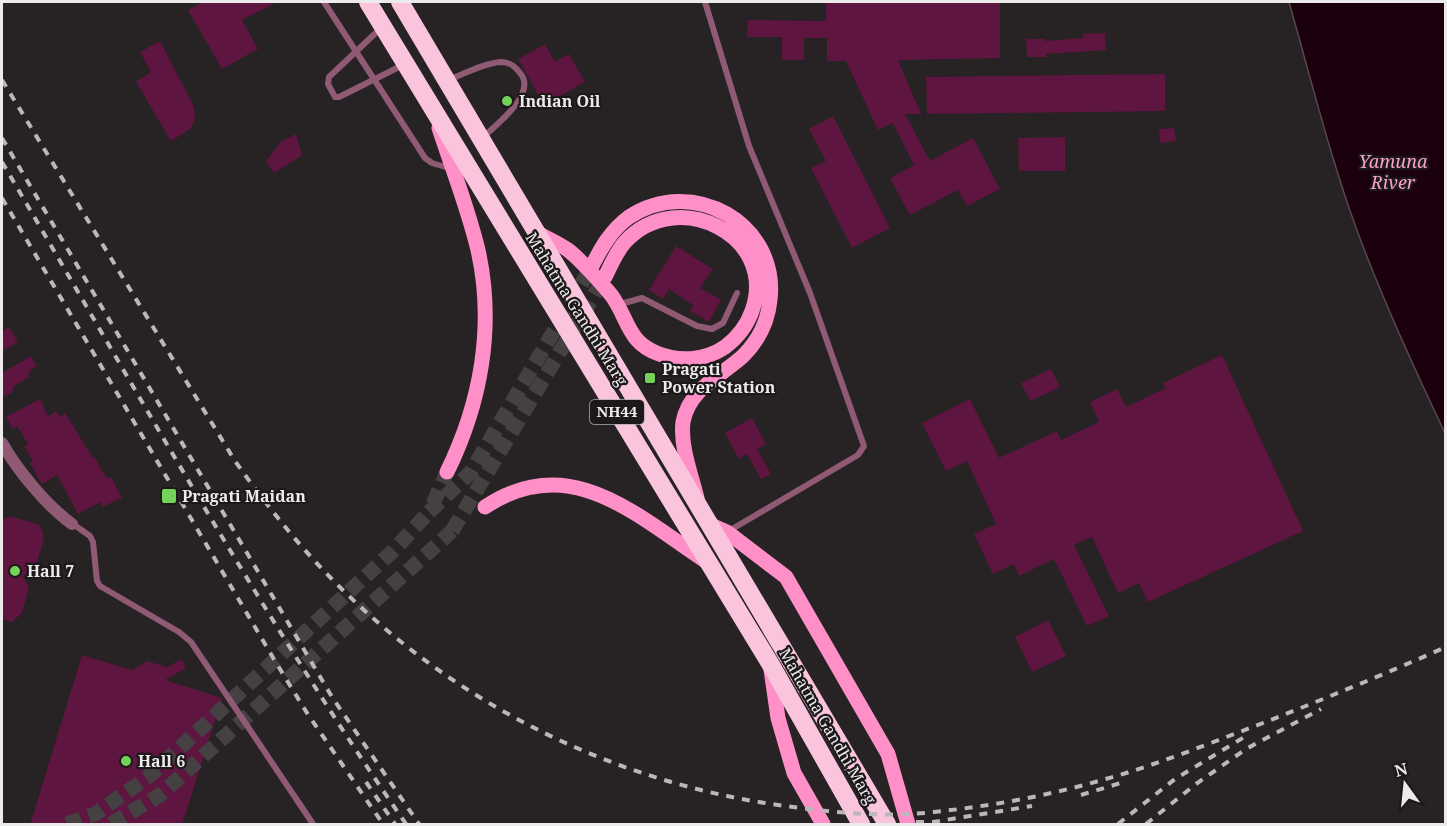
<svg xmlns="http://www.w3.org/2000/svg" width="1447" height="826" viewBox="0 0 1447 826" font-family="'Noto Serif',serif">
<rect width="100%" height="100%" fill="#272224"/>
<path fill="#1b000d" stroke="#5a4650" stroke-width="1.5" d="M1289,2H1445V433C1414,368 1383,301 1358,233C1330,157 1311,79 1289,2Z"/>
<path fill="#5e153f" d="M202,2H277L242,20L258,49L222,69L188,10Z
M826,2H1000V58L898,60L921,114H905L930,161L973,138L1000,189L967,206L958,190L910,215L890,178L914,165L893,123L878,130L846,61H827V38H804V60H782V37H747L748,20L826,21Z
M1105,33L1106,50L1046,54V57H1027L1026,39H1045V41L1083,38V34Z
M160,41L194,107L195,120L190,129L171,141L136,82L151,72L140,52Z
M545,44L555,62L569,54L585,82L544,105L518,59Z
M1165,74V111L927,114L926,77Z
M833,116L890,228L852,248L811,168L826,161L809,129Z
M1174,128L1176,141L1160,143L1159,129Z
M296,134L302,155L274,173L266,161L281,142Z
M1065,137V171H1019L1018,138Z
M676,246L713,269L700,288L721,300L709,322L690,311L693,305L669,289L663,299L649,290Z
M9,327L18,342L2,351V332Z
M1222,355L1303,531L1148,602L1139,583L1118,593L1092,537L1074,545L1109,616L1087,626L1054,559L1019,576L1014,564L993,574L974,534L996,524L967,461L946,471L922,423L970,399L999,458L1057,431L1061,440L1099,422L1090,402L1117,389L1126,407L1166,388L1163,383Z
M31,356L37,366L31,370L28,375L29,377L13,387L14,391L2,398V373Z
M1051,369L1060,387L1030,401L1021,383Z
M40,399L48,416L56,411L60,417L65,413L93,458L94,457L107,479L111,477L122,498L102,507L100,502L78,514L57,475L42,484L30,463L33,461L24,446L28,444L17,426L13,429L6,417Z
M752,418L766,444L757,449L771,474L761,479L747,454L739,459L725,433Z
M10,516L40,525L44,538L36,566L23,576L29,588L22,613L12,622L2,619V521Z
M1048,620L1066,656L1032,672L1015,637Z
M82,655L132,670L147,661L167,667L182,659L186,668L165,680L222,698L182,825H30Z"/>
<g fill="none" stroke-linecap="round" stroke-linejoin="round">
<path stroke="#454042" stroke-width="15" stroke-dasharray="15 8" stroke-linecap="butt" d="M67,824L95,814L147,778L393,551L429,512
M111,824L160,795L452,531"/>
<path stroke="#454042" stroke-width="15" stroke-dasharray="15 8" stroke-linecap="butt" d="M433,504L447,472
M429,512L471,472L591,268
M452,531L605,277"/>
<path stroke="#905a75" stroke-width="6" d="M324,2L425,158L432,163L452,169
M705,2L749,146L810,293L864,446L858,455L727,532
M382,27L329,77L328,84L335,97H339L405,64
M448,80C464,74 484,63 501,62C510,62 515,66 520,73C538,93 496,125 482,138
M617,305L642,298L697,326L712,329L723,323L737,293
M73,524L90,536L93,542L97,581L100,586L179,632L191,642L313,824"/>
<path stroke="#905a75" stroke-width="12" d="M2,443C18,471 46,505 72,524"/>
<path stroke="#fe8fc7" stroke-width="15" d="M439,128C452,168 468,208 478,250C495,326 481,403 447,472
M536,232C546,238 558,243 568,250C578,257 604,286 612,296C629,320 627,342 659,354C681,362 706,360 725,347C737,338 747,325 752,311C779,236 677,185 625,242C616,252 611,265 605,277
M591,268C601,248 611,230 629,217C692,175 779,223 770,300C768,321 758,341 743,356C721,376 689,389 683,422C680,446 691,474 697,498
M485,507C570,450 637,516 707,562
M709,524L727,532L786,577L888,754L908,824
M771,670L778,718L794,773L823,824"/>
<path stroke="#fbc4dd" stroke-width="18" d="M368,2L771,665L861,824
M400,2L887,824"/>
<path stroke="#bbb8b9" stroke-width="4" stroke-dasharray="8 8" stroke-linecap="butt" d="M2,80L235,461C269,509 306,555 349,596C466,709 617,782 778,805C829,812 883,818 934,812C991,806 1047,796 1102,780C1157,765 1210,743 1263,723C1324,699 1385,674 1446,647
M2,138L332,697L419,824
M2,162C133,384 259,612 406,824
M2,198L275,661L307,713L383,824
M366,782L395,824
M1081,795L1124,782
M916,822H933L1032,806
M1118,824L1175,779L1246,736
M1146,824L1196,784L1246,749L1321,709"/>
</g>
<g fill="#74d25b" stroke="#1d191b" stroke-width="2">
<circle cx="507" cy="101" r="6"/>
<rect x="644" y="372" width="12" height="12" rx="3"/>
<rect x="161" y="488" width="16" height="16" rx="3"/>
<circle cx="15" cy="571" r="6"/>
<circle cx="126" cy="761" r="6"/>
</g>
<g text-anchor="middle" stroke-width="4.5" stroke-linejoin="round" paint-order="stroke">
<rect fill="#1d191b" stroke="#afabad" stroke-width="1.5" x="590" y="400" width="54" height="24" rx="4.5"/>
<g font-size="15" font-weight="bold" fill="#edeaeb">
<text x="617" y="417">NH44</text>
</g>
<g font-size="16" font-weight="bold" fill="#edeaeb" stroke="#1d191b" text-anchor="start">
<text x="519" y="107">Indian Oil</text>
<text x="662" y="375">Pragati<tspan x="662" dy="18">Power Station</tspan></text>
<text x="182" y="502">Pragati Maidan</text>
<text x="27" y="577">Hall 7</text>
<text x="138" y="767">Hall 6</text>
</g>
<g font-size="16" fill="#edeaeb" stroke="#1d191b">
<text transform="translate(577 309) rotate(58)" y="6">Mahatma Gandhi Marg</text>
<text transform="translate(828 726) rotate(60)" y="6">Mahatma Gandhi Marg</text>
</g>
<g font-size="18" font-style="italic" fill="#f7a0ca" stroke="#1d191b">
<text x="1393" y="168">Yamuna<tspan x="1393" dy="21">River</tspan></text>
</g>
</g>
<rect width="1447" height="826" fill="none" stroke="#edeaeb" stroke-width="6"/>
<g transform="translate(1405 784) rotate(345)" stroke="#1d191b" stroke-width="4.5" paint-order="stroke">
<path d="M0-4.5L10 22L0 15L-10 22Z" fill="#edeaeb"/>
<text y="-9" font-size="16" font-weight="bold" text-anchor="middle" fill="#edeaeb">N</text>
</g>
</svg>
